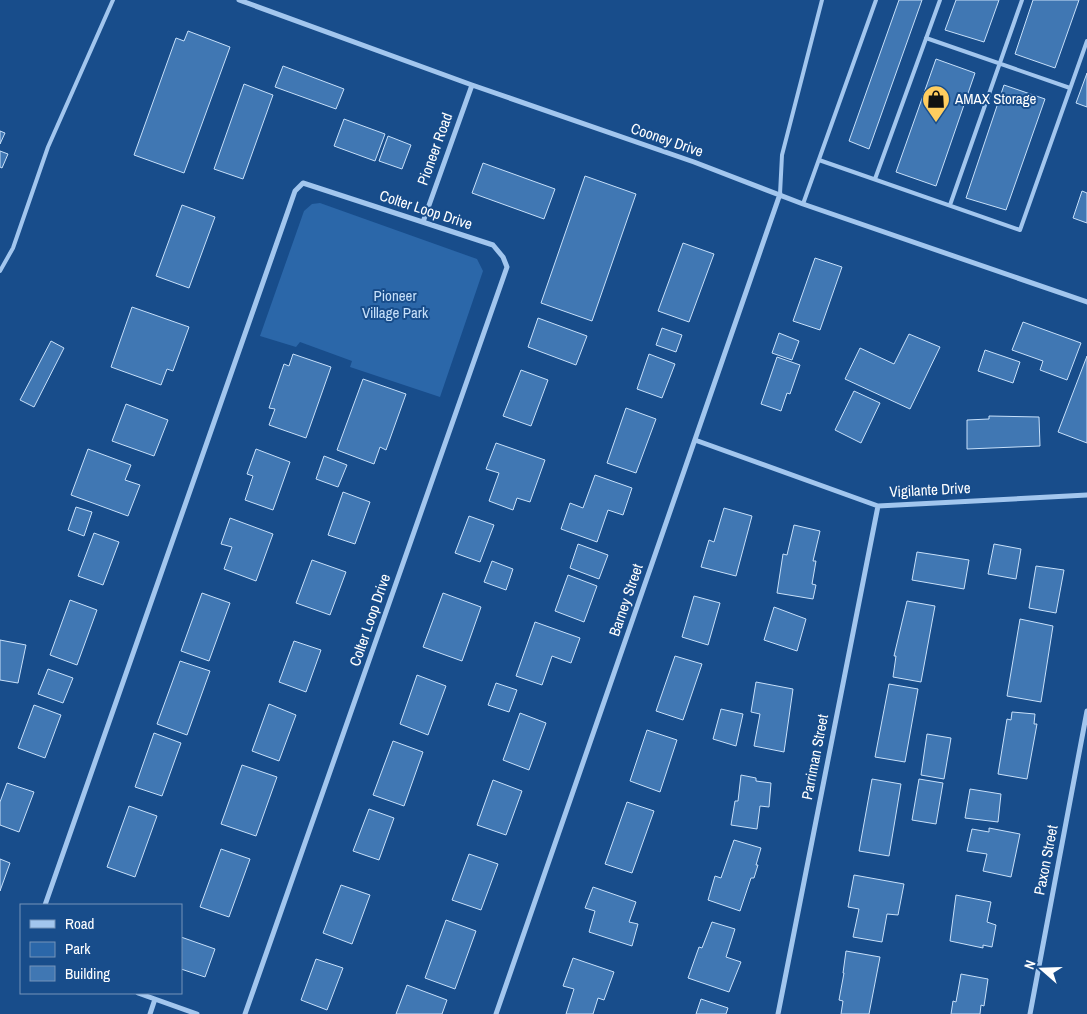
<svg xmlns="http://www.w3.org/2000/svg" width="1087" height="1014" viewBox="0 0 1087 1014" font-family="'Archivo Narrow',sans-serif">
<rect width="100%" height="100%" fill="#184d8b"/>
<path fill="#2b67a9" d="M320,203L477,259L483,271L440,397L350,367L352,361L300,342L296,347L260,336L304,211L312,204Z"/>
<path fill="#4077b3" stroke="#c7e0fa" d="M899,0H922L869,149L849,141Z
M956,0H999L984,42L945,30Z
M1033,0H1079L1055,68L1015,54Z
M188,31L230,47L184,173L134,155L176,38L184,41Z
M936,59L975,73L936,186L896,172Z
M283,66L344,89L336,109L275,87Z
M1087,73V107L1076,103Z
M244,84L273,95L243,179L214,169Z
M1004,85L1045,99L1006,210L966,198Z
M344,119L385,134L375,161L334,146Z
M0,131L5,133L0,144Z
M388,136L411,145L402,169L379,161Z
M0,151L8,154L2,168L0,167Z
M483,163L555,189L544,219L472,193Z
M585,176L636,194L592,321L541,303Z
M1082,191L1087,193V223L1073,218Z
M182,205L215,217L189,288L156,276Z
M683,243L714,254L689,322L658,311Z
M815,258L842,267L820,330L793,321Z
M132,307L189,327L173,371L167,369L161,385L111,367Z
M538,318L587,336L576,365L528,347Z
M1023,322L1081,343L1067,380L1040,370L1043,361L1012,350Z
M662,328L682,335L676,352L656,345Z
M779,333L799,341L792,360L772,353Z
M909,334L940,347L910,409L845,379L860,348L894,364Z
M51,341L64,348L34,407L20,400Z
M985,350L1020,362L1013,383L978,371Z
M293,354L331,367L306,438L269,425L275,409L269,408L284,364L289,366Z
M649,354L675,364L662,398L637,389Z
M1087,356V443L1058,432Z
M777,357L800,365L790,394L787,393L781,411L761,404Z
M521,370L548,380L531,426L503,416Z
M363,379L406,394L386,450L380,447L374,464L337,450Z
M854,391L880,403L861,443L835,430Z
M126,404L168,420L154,456L112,441Z
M626,408L656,419L636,473L607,463Z
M989,416L1039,417L1040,446L967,449V420L989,419Z
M496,443L545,460L530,502L517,498L513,510L489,501L499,473L486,469Z
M88,449L131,465L125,480L140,485L128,516L71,495Z
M256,449L290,462L273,510L245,500L253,476L247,474Z
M324,456L347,465L338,487L316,479Z
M595,475L632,488L623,515L608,510L597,542L561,529L570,503L583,508Z
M343,492L370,502L355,544L328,535Z
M76,507L92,512L84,536L68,530Z
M724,508L752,516L736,576L701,567L709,540L714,542Z
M469,516L494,525L480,562L455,553Z
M230,518L273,534L256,581L224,569L232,547L221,544Z
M794,525L820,531L813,561H816L812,584L816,585L813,599L777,593L783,554L787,555Z
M94,533L119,542L103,585L78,576Z
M578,544L608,555L599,579L570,568Z
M994,544L1021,549L1016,579L988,574Z
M917,552L969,560L964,589L912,580Z
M312,560L346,572L330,615L296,603Z
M492,561L513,569L506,590L484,582Z
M1036,566L1064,570L1056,613L1029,608Z
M568,575L597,586L584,622L555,611Z
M202,593L230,603L209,661L181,651Z
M443,593L481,607L462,661L423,647Z
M694,596L720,603L708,645L682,637Z
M70,600L97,610L77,665L50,655Z
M907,601L935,606L921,682L893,677L896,656H894Z
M774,607L806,619L797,651L764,640Z
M1020,619L1053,626L1041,702L1007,696Z
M535,622L580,638L571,663L552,656L542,685L516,676Z
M0,640L26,645L18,683L0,680Z
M294,641L321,650L306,692L279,682Z
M675,656L702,664L683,720L656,711Z
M180,661L210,671L187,735L157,724Z
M48,669L73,678L63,703L38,694Z
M417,675L446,686L428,735L400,724Z
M756,682L793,689L784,752L754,746L760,714L751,712Z
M496,683L517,690L509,712L488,705Z
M889,684L918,689L905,762L875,757Z
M269,704L296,715L279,761L252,751Z
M34,705L61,715L45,758L18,748Z
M721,709L743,714L736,746L713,739Z
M1012,712L1035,714L1034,724H1037L1027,779L998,774L1007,719L1011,720Z
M520,713L546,723L529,770L503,760Z
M647,730L677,740L660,792L630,781Z
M154,733L181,743L162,796L135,787Z
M927,734L951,738L944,779L921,775Z
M393,741L423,752L404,806L373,795Z
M242,765L277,777L256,836L221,824Z
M741,775L756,778V781L771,783L769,807L760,806L757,829L731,825L735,801H738Z
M872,779L901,784L889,856L859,851Z
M919,779L943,783L936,824L912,820Z
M493,780L522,791L506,835L477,825Z
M7,783L34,792L19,832L0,825V802Z
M970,789L1001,794L998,822L965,818Z
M627,802L654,811L632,873L605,864Z
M129,806L157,816L135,877L107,867Z
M369,809L394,818L379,860L353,851Z
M989,828L1020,834L1011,877L983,871L987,854L967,851L972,829L989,832Z
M734,840L761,848L756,865H758L754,878H751L740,911L708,900L715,876L721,878Z
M221,849L250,859L229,917L200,907Z
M469,854L498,864L481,910L452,900Z
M0,859L10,863L0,891Z
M854,875L904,884L898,915L887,914L882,942L853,937L859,909L848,907Z
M341,885L370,895L352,944L323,933Z
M593,887L636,902L629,922L638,924L632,946L589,932L595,911L585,908Z
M956,895L991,902L987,922L996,925L992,947L983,945V948L950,941Z
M446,920L476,931L455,989L425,978Z
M712,922L735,929L726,957L741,962L729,992L688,978L699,947L702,948Z
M181,937L215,949L205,977L181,969Z
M846,951L880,957L869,1014H841L843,1001L839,1000L844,973H843Z
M573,958L614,972L604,1000L598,998L593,1014H566L574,989L563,986Z
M316,959L343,968L327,1010L301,1000Z
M961,974L988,979L984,1006L981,1005L980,1014H951L953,1001L956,1002Z
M407,985L447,1000L442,1014H396Z
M701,999L728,1008L726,1014H696Z"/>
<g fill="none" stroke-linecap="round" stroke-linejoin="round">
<path stroke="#a2c6ee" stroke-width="4" d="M926,38L1070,88
M819,160L1020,230L1087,41
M875,179L940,0
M780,194L782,155L822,0
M803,204L876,0
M950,205L1022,0
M0,271L13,248L48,147L113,0"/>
<path stroke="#a2c6ee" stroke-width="5" d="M239,0L472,85L694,162L803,204L1087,302
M423,222L472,85
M695,440L878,506L1087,495
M45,905L295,191L303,183L493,245L503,257L507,267L245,1014
M138,993L197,1014
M150,1014L155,999
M496,1014L780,194
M778,1014L878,506
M1030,1014L1087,711"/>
</g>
<defs>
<g id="shop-pin" transform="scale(1.4375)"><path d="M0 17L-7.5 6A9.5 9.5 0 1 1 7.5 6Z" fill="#ffcd5f" stroke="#184d8b"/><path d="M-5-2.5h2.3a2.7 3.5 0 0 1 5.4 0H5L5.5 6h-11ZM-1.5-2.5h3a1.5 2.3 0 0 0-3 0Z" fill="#111"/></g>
</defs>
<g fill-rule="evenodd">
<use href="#shop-pin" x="936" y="99"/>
</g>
<g text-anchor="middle" stroke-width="4" stroke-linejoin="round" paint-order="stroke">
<g font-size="15" fill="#fff" stroke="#184d8b" text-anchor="start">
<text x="955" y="104">AMAX Storage</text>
</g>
<g font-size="15" fill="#fff" stroke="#184d8b">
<text transform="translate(667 140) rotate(19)" y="5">Cooney Drive</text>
<text transform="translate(435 149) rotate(-70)" y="5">Pioneer Road</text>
<text transform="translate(426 210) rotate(18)" y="5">Colter Loop Drive</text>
<text transform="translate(930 490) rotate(-3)" y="5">Vigilante Drive</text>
<text transform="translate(626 600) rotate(-71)" y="5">Barney Street</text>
<text transform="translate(370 620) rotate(-71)" y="5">Colter Loop Drive</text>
<text transform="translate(815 757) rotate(-79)" y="5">Parriman Street</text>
<text transform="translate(1046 860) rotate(-79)" y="5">Paxon Street</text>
</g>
<g font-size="15" fill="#c7e0fa" stroke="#184d8b">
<text x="395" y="301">Pioneer<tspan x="395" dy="17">Village Park</tspan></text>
</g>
</g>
<rect x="20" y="904" width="162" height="90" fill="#184d8b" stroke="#7494b9"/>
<rect x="30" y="920" width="25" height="8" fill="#a2c6ee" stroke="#7494b9"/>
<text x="65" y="929" font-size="15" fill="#ffffff">Road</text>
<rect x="30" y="942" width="25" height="15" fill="#2b67a9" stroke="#7494b9"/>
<text x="65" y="954" font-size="15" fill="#ffffff">Park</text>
<rect x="30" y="966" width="25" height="15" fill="#4077b3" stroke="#7494b9"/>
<text x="65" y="979" font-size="15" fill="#ffffff">Building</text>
<g transform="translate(1042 969) rotate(290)" stroke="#184d8b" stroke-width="4" paint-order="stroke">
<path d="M0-4L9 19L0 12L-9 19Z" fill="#ffffff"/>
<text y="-8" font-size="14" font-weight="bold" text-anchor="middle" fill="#ffffff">N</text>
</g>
</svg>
